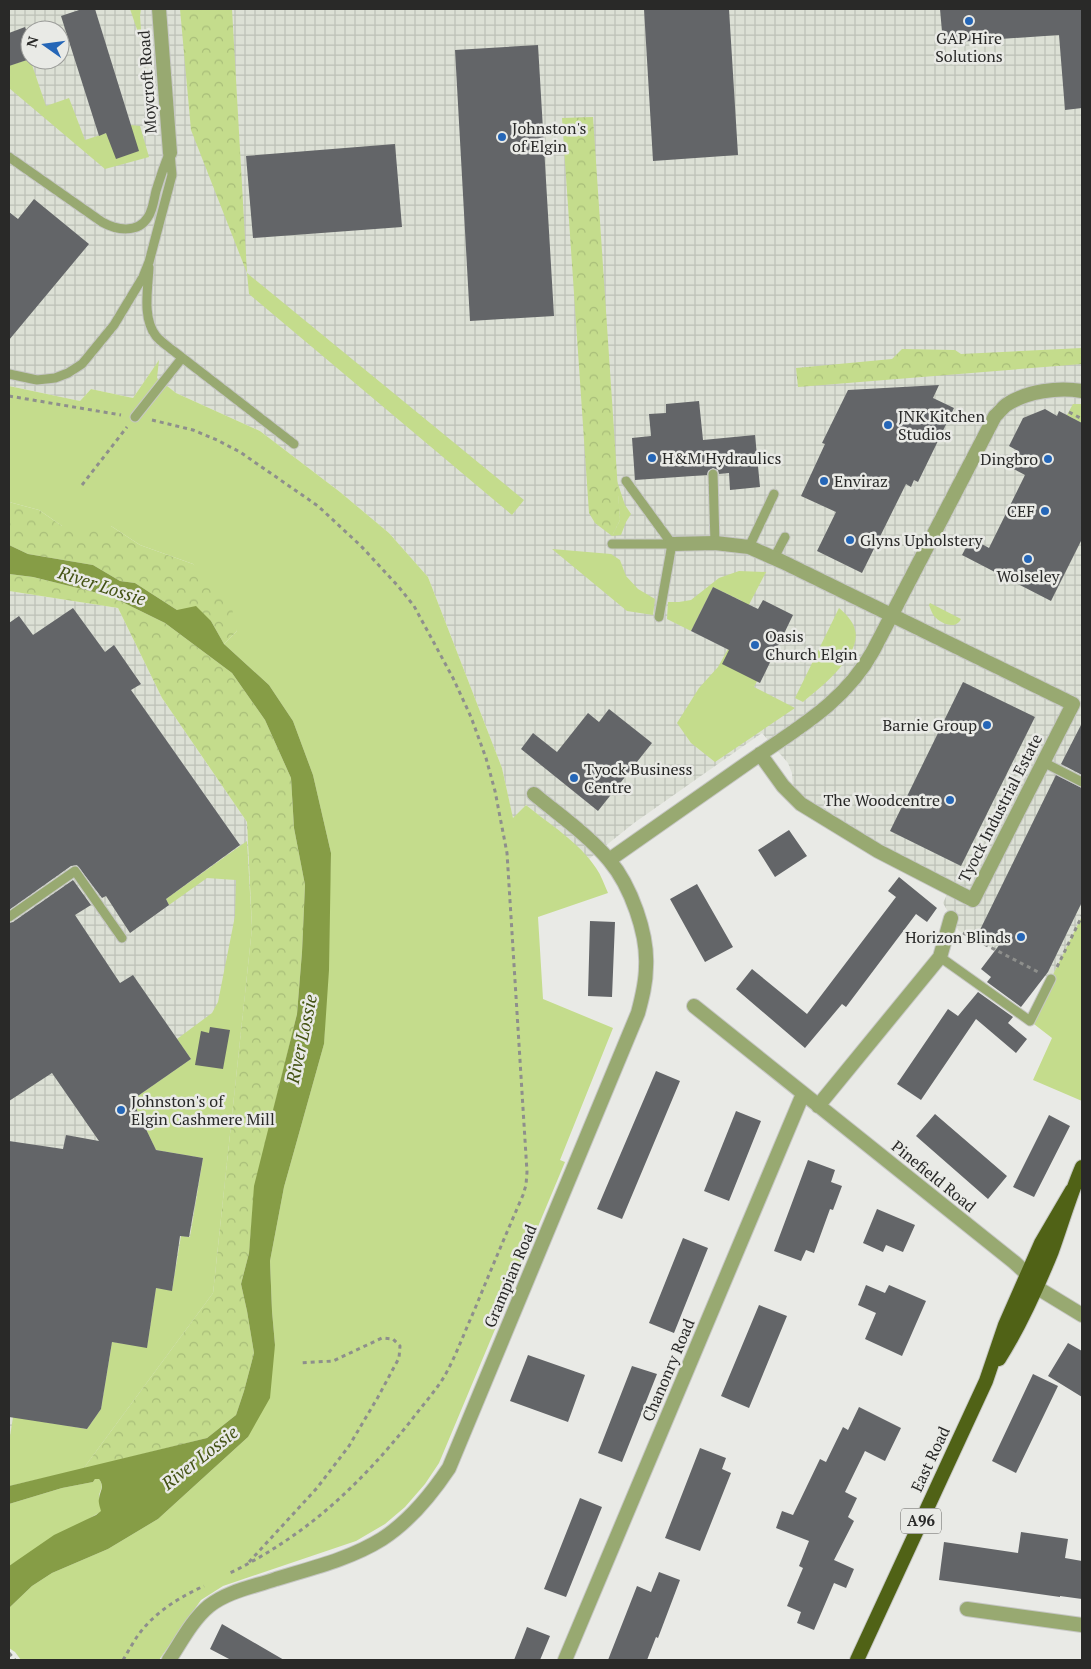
<svg xmlns="http://www.w3.org/2000/svg" width="1091" height="1669" viewBox="0 0 1091 1669" font-family="'PT Serif',serif">
<defs>
<pattern id="industrial-grid" width="8" height="8" patternUnits="userSpaceOnUse" patternTransform="scale(1.25)"><rect width="8" height="8" fill="#dce0d5"/><path d="M0 4h8M4 0v8" fill="none" stroke="#bdc0b7"/></pattern>
<pattern id="forest-crowns" width="20" height="18" patternUnits="userSpaceOnUse" patternTransform="scale(1.25)"><rect width="20" height="18" fill="#c4dc8c"/><path d="M2 6a3 3 0 1 1 6 0M12 15a3 3 0 1 1 6 0" fill="none" stroke="#a8bd79"/></pattern>
</defs>
<rect width="100%" height="100%" fill="#e9eae6"/>
<path fill="url(#industrial-grid)" fill-rule="evenodd" d="M9,9H1082V916L1051,979L959,931L943,903L953,882L882,845L793,791L792,773L788,763L762,733L634,823L589,859L573,843L526,805L513,819L502,768L428,577L389,533L340,492L260,431L176,393L156,378L158,362L133,398L91,389L80,401L9,386ZM30,30H60V60H30Z
M9,591L118,608L162,698L247,822L252,928L213,1293L83,1469L9,1486Z"/>
<path fill="#c4dc8c" d="M130,9H141L140,16L142,44Z
M9,59L11,65L30,59L46,106L69,98L85,140L131,125L140,126L149,157L105,169L9,88Z
M247,273L524,500L512,515L249,294Z
M159,360L157,378L176,393L260,431L340,492L389,533L428,577L502,768L513,818L526,805C549,824 579,842 596,868C601,875 604,884 608,893L538,917L543,999L613,1028L560,1160L565,1162L439,1463L425,1484L405,1507L385,1524L356,1541L223,1586L201,1600L159,1660H21L15,1652L9,1648V1608L32,1586L52,1573L108,1549L158,1519L248,1437L275,1345L272,1311L270,1261L284,1187L324,1044L331,853L313,775L293,721L269,685L224,644L237,631L193,564L140,545L111,526H62L39,510L9,502V386L80,401L91,389L133,398Z
M1073,404H1082V423L1067,415Z
M617,481L625,505L631,514L626,522L621,535L612,536L620,520Z
M552,549L611,554L620,560L626,576L638,589L655,599L653,615L627,611Z
M739,571L766,572L739,624L757,681L754,687L795,708L715,762L691,743L677,723L699,688L718,667L728,649L742,601L713,587L691,631L667,619L668,602H679L691,600L719,578Z
M930,603L961,619C956,630 941,624 934,616C932,613 930,608 929,605Z
M839,608C846,614 853,621 855,630C862,655 820,688 803,702L795,698Z
M247,841L252,928L213,1293L83,1469L9,1486V1443L13,1417L87,1429L101,1409L112,1342L147,1347L156,1288L172,1290L181,1236L190,1237L203,1158L156,1150L132,1100L191,1059L177,1039L212,1013L218,1002L235,916L236,880L207,878L169,905L166,899Z
M1082,916V1101L1033,1080L1052,1038L1030,1021Z
M95,1479H99C105,1487 99,1490 99,1498C99,1502 101,1507 102,1511L9,1566V1504L62,1488L93,1482Z"/>
<path fill="url(#forest-crowns)" d="M180,9H232L247,273L191,130Z
M593,117L620,520L612,536L595,523L589,513L562,118Z
M1082,348V364L798,387L796,368L892,359L902,349L955,350L961,354Z
M9,502L39,510L62,526H111L140,545L193,564L229,595L237,631L224,644L211,621L177,610L135,583L120,581L93,565L28,554L9,545Z
M9,574L33,577L110,596L165,623L232,673L265,720L291,778L294,828L305,885L302,952L297,1014L255,1186L249,1253L241,1284L247,1311L254,1353L244,1391L236,1415L207,1438L83,1469L213,1293L252,928L247,822L162,698L118,608L9,591Z"/>
<path fill="#869d46" d="M9,545L28,554L93,565L120,581L135,583L177,610L196,606L211,621L224,644L269,685L293,721L313,775L331,853L329,970L324,1044L284,1187L270,1261L272,1311L275,1345L270,1398L248,1437L158,1519L108,1549L52,1573L32,1586L9,1608V1566L54,1535L96,1515L101,1511C100,1507 98,1502 99,1499C100,1490 105,1487 99,1479H95L93,1482L62,1488L9,1504V1486L207,1438L236,1415L244,1391L254,1353L247,1311L241,1284L249,1253L254,1186L297,1014L302,952L305,885L294,828L291,778L265,720L232,673L165,623L110,596L33,577L9,574Z"/>
<path fill="#636568" d="M82,9H95L139,151L116,159L106,133L99,136L61,16Z
M644,9H729L738,155L653,161Z
M940,9H1082V108L1065,110L1059,35L943,43Z
M25,27L30,41V59L9,66V33Z
M538,45L554,316L470,321L455,50Z
M395,144L402,227L253,238L246,156Z
M34,199L89,244L9,340V212L18,219Z
M939,385L933,398L954,408L918,482L914,480L911,487L906,484L862,573L817,551L836,512L801,496L825,444L822,443L848,390Z
M699,401L703,440L755,435L760,487L730,490L729,473L719,474L718,470L713,468L708,471L707,475L635,480L632,438L651,436L649,414L666,413V404Z
M1045,409L1057,416L1059,411L1082,423V539L1051,601L962,555L971,538L989,548L1025,475L1010,467L1018,451L1009,446L1023,418Z
M713,587L758,609L763,600L793,615L760,683L722,664L729,650L691,631Z
M73,608L105,652L114,645L141,684L131,690L240,845L166,899L169,905L130,933L106,896L102,898L77,865L71,866L9,910V623L19,616L33,635Z
M963,682L1035,717L961,866L890,831Z
M609,709L652,743L598,811L521,749L533,733L557,752L588,713L599,722Z
M1082,723V775L1061,764Z
M1056,775L1082,788V902L1048,972L1021,1007L987,982L991,977L981,969L1000,944L978,934Z
M789,830L807,856L775,877L758,850Z
M899,877L937,908L927,922L916,914L846,1007L842,1004L805,1048L736,989L752,969L807,1014L896,897L888,891Z
M73,880L91,905L75,915L120,983L133,975L191,1059L132,1100L156,1150L203,1158L189,1237L180,1236L172,1291L156,1288L147,1348L112,1342L101,1409L87,1429L9,1417V1141L63,1149L66,1135L99,1141L52,1073L9,1101V923L13,922Z
M697,884L733,947L705,962L670,899Z
M590,921L615,922L612,997L588,996Z
M978,992L1013,1017L1008,1023L1027,1039L1016,1053L976,1019L921,1100L897,1084L948,1009L958,1016Z
M210,1027L230,1030L223,1069L195,1065L201,1031L209,1033Z
M656,1071L680,1081L622,1219L597,1209Z
M736,1111L761,1121L729,1201L704,1191Z
M935,1114L1007,1176L988,1199L916,1136Z
M1049,1115L1070,1126L1034,1197L1013,1187Z
M808,1160L835,1170L831,1182L842,1186L833,1210L830,1209L814,1253L806,1250L801,1261L774,1251Z
M877,1209L915,1225L903,1252L886,1245L883,1252L863,1243Z
M683,1238L708,1248L674,1333L649,1323Z
M866,1285L885,1293L889,1285L926,1301L902,1356L865,1339L876,1313L858,1305Z
M759,1305L787,1316L749,1408L721,1396Z
M1068,1343L1082,1351V1397L1048,1376Z
M528,1355L585,1375L568,1422L510,1401Z
M632,1366L657,1374L622,1462L598,1453Z
M1033,1374L1058,1386L1016,1473L992,1461Z
M859,1407L901,1428L885,1461L865,1451L845,1492L857,1498L848,1517L854,1521L834,1560L854,1569L846,1588L834,1583L814,1630L797,1623L801,1612L787,1606L803,1568L799,1566L809,1541L776,1528L782,1511L793,1515L820,1459L826,1462L843,1427L848,1430Z
M700,1448L726,1458L722,1469L731,1473L700,1551L665,1538Z
M580,1498L602,1507L566,1597L544,1589Z
M1021,1532L1068,1539L1065,1558L1082,1561V1599L1060,1596V1597L939,1580L944,1542L1018,1553Z
M659,1572L680,1580L658,1638L656,1637L647,1660H608L637,1586L651,1592Z
M222,1624L284,1660H231L210,1649Z
M527,1627L550,1636L540,1660H514Z"/>
<g fill="none" stroke-linecap="round" stroke-linejoin="round">
<g stroke="#c6c7c4" stroke-width="11">
<path id="service" d="M9,157L102,222C116,230 138,234 148,217C153,210 154,199 156,191C160,178 164,166 169,154
M149,267C148,289 142,318 156,336C160,341 166,345 171,349L294,444
M9,374L37,380L55,378L68,373L82,364L114,325L143,277L149,262L172,175L170,153
M135,417L182,358
M713,474L715,543
M626,481L672,544L659,617
M612,544H672
M749,547L774,494
M774,558L785,537
M1043,762L1082,782
M9,917L75,871L122,938
M940,957L1030,1021L1051,979"/>
</g>
<g stroke="#c6c7c4" stroke-width="16">
<path id="minor" d="M159,9L170,153
M672,544L715,543L749,547L783,562L1073,704L973,900L878,851L801,804L783,786L760,754
M609,860C654,828 700,796 746,764C794,730 844,704 873,651L995,416C999,413 1002,408 1006,405C1027,391 1058,387 1082,391
M694,1006L1014,1262L1027,1274
M818,1106L940,957L951,918
M1036,1287L1082,1315
M967,1609L1082,1625
M169,1660C181,1642 192,1620 209,1606C228,1591 253,1587 276,1579C312,1568 350,1559 382,1539C410,1521 431,1495 449,1468L638,1013C642,998 646,983 646,967C648,934 631,886 609,860C588,835 559,815 534,794
M565,1660L803,1094"/>
</g>
<g stroke="#c6c7c4" stroke-width="16">
<path id="trunk" d="M999,1359C1020,1326 1037,1288 1052,1251C1062,1223 1070,1195 1082,1167
M857,1660L986,1381L1005,1325L1041,1243L1072,1190"/>
</g>
<path stroke="#8e8f8c" stroke-width="3" stroke-dasharray="4 4" stroke-linecap="butt" d="M9,396L121,415
M1069,412L1082,419
M152,420L193,430L217,440L240,452L318,506L361,546L398,586L414,606L453,678L471,717L486,758L495,791L507,853L527,1172L526,1185L523,1195C506,1234 490,1272 474,1311C464,1333 456,1356 444,1377C434,1393 421,1407 410,1422C357,1488 304,1537 228,1574
M82,485L127,427
M963,933L1040,973
M1057,967L1082,916
M249,1562L317,1488L349,1446L378,1397L399,1358L400,1346L393,1339L382,1338L333,1361L299,1363
M9,1653L15,1660
M123,1660C128,1652 133,1642 139,1634C155,1612 180,1597 204,1586"/>
<use href="#service" stroke="#98a971" stroke-width="9"/>
<use href="#minor" stroke="#98a971" stroke-width="14"/>
<use href="#trunk" stroke="#506216" stroke-width="14"/>
</g>
<g fill="#2566b7" stroke="#e9eae6" stroke-width="2">
<circle cx="969" cy="21" r="5"/>
<circle cx="502" cy="137" r="5"/>
<circle cx="888" cy="425" r="5"/>
<circle cx="652" cy="458" r="5"/>
<circle cx="1048" cy="459" r="5"/>
<circle cx="824" cy="481" r="5"/>
<circle cx="1045" cy="511" r="5"/>
<circle cx="850" cy="540" r="5"/>
<circle cx="1028" cy="559" r="5"/>
<circle cx="755" cy="645" r="5"/>
<circle cx="987" cy="725" r="5"/>
<circle cx="574" cy="778" r="5"/>
<circle cx="950" cy="800" r="5"/>
<circle cx="1021" cy="937" r="5"/>
<circle cx="121" cy="1110" r="5"/>
</g>
<g text-anchor="middle" stroke-width="5" stroke-linejoin="round" paint-order="stroke">
<rect fill="#e9eae6" stroke="#636361" stroke-width="1" x="901" y="1508.5" width="40" height="25" rx="4"/>
<g font-size="15" font-weight="bold" fill="#292928">
<text x="921" y="1526">A96</text>
</g>
<g font-size="16" fill="#292928" stroke="#e9eae6" text-anchor="start">
<text x="969" y="44" text-anchor="middle">GAP Hire<tspan x="969" dy="18">Solutions</tspan></text>
<text x="512" y="134">Johnston's<tspan x="512" dy="18">of Elgin</tspan></text>
<text x="898" y="422">JNK Kitchen<tspan x="898" dy="18">Studios</tspan></text>
<text x="662" y="464">H&amp;M Hydraulics</text>
<text x="1038" y="465" text-anchor="end">Dingbro</text>
<text x="834" y="487">Enviraz</text>
<text x="1035" y="517" text-anchor="end">CEF</text>
<text x="860" y="546">Glyns Upholstery</text>
<text x="1028" y="582" text-anchor="middle">Wolseley</text>
<text x="765" y="642">Oasis<tspan x="765" dy="18">Church Elgin</tspan></text>
<text x="977" y="731" text-anchor="end">Barnie Group</text>
<text x="584" y="775">Tyock Business<tspan x="584" dy="18">Centre</tspan></text>
<text x="940" y="806" text-anchor="end">The Woodcentre</text>
<text x="1011" y="943" text-anchor="end">Horizon Blinds</text>
<text x="131" y="1107">Johnston's of<tspan x="131" dy="18">Elgin Cashmere Mill</tspan></text>
</g>
<g font-size="16" fill="#292928" stroke="#e9eae6">
<text transform="translate(147 82) rotate(-94)" y="6">Moycroft Road</text>
<text transform="translate(1000 808) rotate(-63)" y="6">Tyock Industrial Estate</text>
<text transform="translate(934 1176) rotate(39)" y="6">Pinefield Road</text>
<text transform="translate(510 1276) rotate(-67)" y="6">Grampian Road</text>
<text transform="translate(668 1370) rotate(-67)" y="6">Chanonry Road</text>
<text transform="translate(930 1459) rotate(-65)" y="6">East Road</text>
</g>
<g font-size="18" font-style="italic" fill="#445314" stroke="#e9eae6">
<text transform="translate(102 586) rotate(18)" y="6">River Lossie</text>
<text transform="translate(302 1039) rotate(-78)" y="6">River Lossie</text>
<text transform="translate(200 1458) rotate(-38)" y="6">River Lossie</text>
</g>
</g>
<rect width="1091" height="1669" fill="none" stroke="#292928" stroke-width="20"/>
<g transform="translate(45 45) rotate(284)"><circle r="24" fill="#e9eae6" stroke="#9c9d9a"/>
<path d="M0-4L9 19L0 12L-9 19Z" fill="#2566b7"/>
<text y="-8" font-size="14" font-weight="bold" text-anchor="middle" fill="#292928">N</text>
</g>
</svg>
